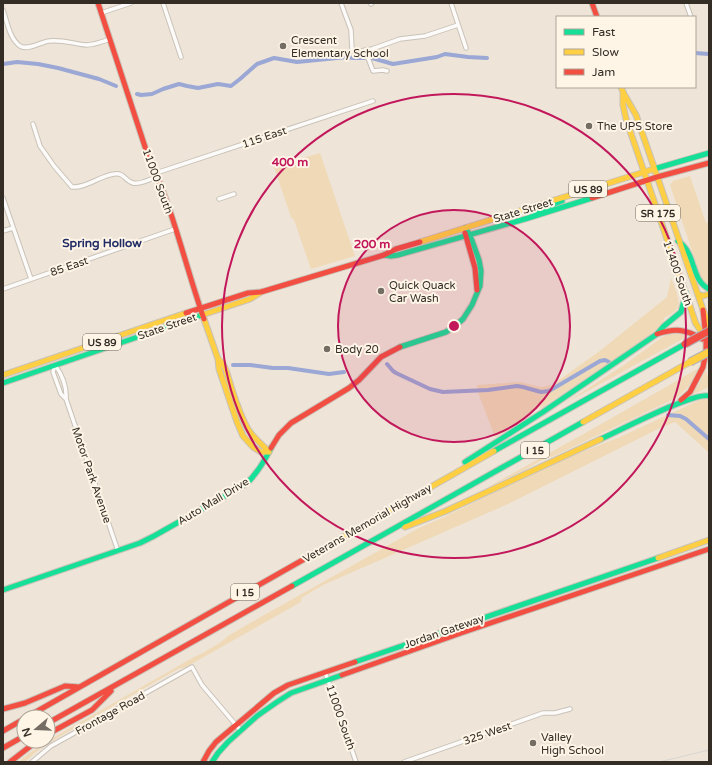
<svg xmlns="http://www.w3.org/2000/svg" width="712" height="765" viewBox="0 0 712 765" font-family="'Varela Round',sans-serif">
<rect width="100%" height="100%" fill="#eee5d8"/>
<path fill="#efd9b7" d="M320,153L355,256L311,269L294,220L291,217L274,167Z
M690,176L706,223L709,222V286H706L701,278L670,185L673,181Z
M671,278C674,285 682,302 677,309C674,313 668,316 664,318L663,324C624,355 582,381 541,408L540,407L506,431L495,437L479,395L477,385L520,382L541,387L552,385L601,350L667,297Z
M675,332L690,335L562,405L624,365L664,336Z
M699,368C693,381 687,391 674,399L554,456L542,460L525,470L489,487H488L596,427Z
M705,369L709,380V387L687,397L699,384Z
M704,398H709V456L708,452L675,422L662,427L508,504L323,585L303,597L301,599V602L186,667L178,669L57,738L37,751L25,762H19L28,754L51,739L194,657L203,653L221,642L228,636L250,623L419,528L442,518L559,461L620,437Z"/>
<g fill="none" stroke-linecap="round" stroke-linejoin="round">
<path stroke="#9ba7d4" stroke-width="4" d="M695,53L709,54
M372,58L393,64L437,57L445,54L468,57L487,58
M3,64L17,62L38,64L58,68L99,79L116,86
M137,94L141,95L152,94L163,89L179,84L187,86L198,88L218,84L231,86L240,79L257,64L274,58L297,62L347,57L353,58H364
M387,364L393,371L396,373L430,389L443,392L488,390L517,386L523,387L541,392L549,391L600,361L605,360L609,362
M233,365H250L273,368H288L329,374L344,372
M668,415L680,416L686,419L709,439"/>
<g stroke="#c9c2b8" stroke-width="5.5">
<path id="street" d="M163,3L181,57
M341,3L351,30L352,49L355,52L372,49L400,39L425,36L458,25
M451,3L466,48
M686,3L691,17
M371,4L372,3
M3,10C7,21 9,38 20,46C27,51 41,42 49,41C61,39 74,44 86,45C94,45 102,42 110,39
M101,13L131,3
M365,50L373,71L383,70L387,71
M33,124L40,146L54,166L72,187C87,188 99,176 114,174C124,172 125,181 133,183C140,185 150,179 157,177
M156,173L373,101
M3,198L31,279
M219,199L234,194
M3,231L13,228
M3,289L175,229
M55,365L53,372L61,394L66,399L118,551
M55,365C62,374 67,387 66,399
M325,672L356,762
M32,762L51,746L192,667L202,685L241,731
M404,762L543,713H555L570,709"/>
</g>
<g stroke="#c9c2b8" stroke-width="7">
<path id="fast" d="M654,169L709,153
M534,216V213L536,211L562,201
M678,241C697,254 690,279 709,289
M384,255L391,256L398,255L525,219L592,198
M400,347L446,332L455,326L463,319L472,305L480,286L481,271L479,260L470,235L465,228
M3,383L202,315
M601,439C619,431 695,391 709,396
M494,451L685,344
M465,462L543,412L657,334L664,326L681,312L686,293
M292,586L583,422
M3,590L140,543L154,536L246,484C257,474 264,462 271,448
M355,662L658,558
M212,762L218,753L228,742L257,716L277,702L291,693L342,675"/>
</g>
<g stroke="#c9c2b8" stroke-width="7">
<path id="slow" d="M621,87L624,94L636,115L709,327
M623,92V105L626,119L696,324
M420,242L654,169
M698,294L703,296L709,294
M202,315L250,299L261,292
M204,319L218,359L219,369L237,422L243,436L253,447L261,452H269
M695,322L705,338
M218,359L223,364L226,370C232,389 238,412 248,429C253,438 262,444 269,452
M3,375L186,313
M583,422L690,362
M405,527L446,511L601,439
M315,553L494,451
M658,558L709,540"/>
</g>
<g stroke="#c9c2b8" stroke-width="7">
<path id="jam" d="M98,3L148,156C173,208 185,265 204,319
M592,3L597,17
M657,177L709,163
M592,198L657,177
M465,233L475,268L477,290
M186,313L248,293L261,292L384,255L396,249L420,242
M657,334C675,328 686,329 702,339
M681,400L690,392L703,367L706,352V339L703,310
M271,448L279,435L291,423L349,388L359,380L381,357L400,347
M342,675L461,633L709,549
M3,709L25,703L65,686L79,687
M27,717L315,553
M48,723L292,586
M3,731L24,719
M48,734L92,710L111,691
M3,748L24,736
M10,762L37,741
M203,762L209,751L216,742L274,693L288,685L355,662"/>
</g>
<use href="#street" stroke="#fcfbf9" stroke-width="3.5"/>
<use href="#fast" stroke="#16e098" stroke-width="5"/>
<use href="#slow" stroke="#ffcf43" stroke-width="5"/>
<use href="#jam" stroke="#f24e42" stroke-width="5"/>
<path stroke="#d7d5d1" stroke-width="1" d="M659,762L709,750"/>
<g stroke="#b1b0b5" stroke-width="9" stroke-linecap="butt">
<path id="slow-bridge" d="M690,362L709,352"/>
</g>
<g stroke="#b1b0b5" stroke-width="9" stroke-linecap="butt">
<path id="jam-bridge" d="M685,344L709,331"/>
</g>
<use href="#slow-bridge" stroke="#ffcf43" stroke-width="7"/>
<use href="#jam-bridge" stroke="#f24e42" stroke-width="7"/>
</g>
<circle cx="454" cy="326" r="116" fill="#c2185b" fill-opacity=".12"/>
<g fill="none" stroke="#c2185b" stroke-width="2">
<circle cx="454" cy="326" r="116"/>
<circle cx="454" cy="326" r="232"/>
</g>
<g fill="#746d64" stroke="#fef5e7" stroke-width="1.5">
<circle cx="283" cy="46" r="4"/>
<circle cx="589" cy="126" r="4"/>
<circle cx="381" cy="291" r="4"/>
<circle cx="327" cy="349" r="4"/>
<circle cx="533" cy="743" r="4"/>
</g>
<g text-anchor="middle" stroke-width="4" stroke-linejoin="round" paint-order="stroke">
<g fill="#fef5e7" stroke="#70695f" stroke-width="1">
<rect x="569" y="181" width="38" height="16" rx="3"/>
<rect x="636" y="205" width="44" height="16" rx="3"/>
<rect x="83" y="334" width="38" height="16" rx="3"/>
<rect x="521" y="442" width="28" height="16" rx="3"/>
<rect x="231" y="584" width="28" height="16" rx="3"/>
</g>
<g font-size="10" font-weight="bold" fill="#332d25">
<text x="588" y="193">US 89</text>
<text x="658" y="217">SR 175</text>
<text x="102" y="346">US 89</text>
<text x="535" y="454">I 15</text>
<text x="245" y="596">I 15</text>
</g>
<g font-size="11" fill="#332d25" stroke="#fef5e7" text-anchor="start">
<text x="291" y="44">Crescent<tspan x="291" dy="13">Elementary School</tspan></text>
<text x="597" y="130">The UPS Store</text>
<text x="389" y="289">Quick Quack<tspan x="389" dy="13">Car Wash</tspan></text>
<text x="335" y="353">Body 20</text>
<text x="541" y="741">Valley<tspan x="541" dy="13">High School</tspan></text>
</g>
<g font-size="11" fill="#332d25" stroke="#fef5e7">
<text transform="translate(264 137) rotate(-19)" y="4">115 East</text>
<text transform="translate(158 181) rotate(70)" y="4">11000 South</text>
<text transform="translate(523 210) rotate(-17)" y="4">State Street</text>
<text transform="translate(69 266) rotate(-19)" y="4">85 East</text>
<text transform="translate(678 273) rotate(71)" y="4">11400 South</text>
<text transform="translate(167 326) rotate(-19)" y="4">State Street</text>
<text transform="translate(92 475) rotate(71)" y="4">Motor Park Avenue</text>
<text transform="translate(213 501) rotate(-31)" y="4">Auto Mall Drive</text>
<text transform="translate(367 523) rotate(-30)" y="4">Veterans Memorial Highway</text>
<text transform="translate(444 631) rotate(-19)" y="4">Jordan Gateway</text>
<text transform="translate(110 713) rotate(-29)" y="4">Frontage Road</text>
<text transform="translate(341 717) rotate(71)" y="4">11000 South</text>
<text transform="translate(487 733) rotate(-19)" y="4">325 West</text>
</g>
<g font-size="12" font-weight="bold" fill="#212c65" stroke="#fef5e7">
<text x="102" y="247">Spring Hollow</text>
</g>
</g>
<circle cx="454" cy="326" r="6" fill="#c2185b" stroke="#fef5e7" stroke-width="2"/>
<g font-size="12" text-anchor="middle" font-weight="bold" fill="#c2185b" stroke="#fef5e7" stroke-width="4" stroke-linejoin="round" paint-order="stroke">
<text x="290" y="166">400 m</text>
<text x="372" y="248">200 m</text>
</g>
<rect width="712" height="765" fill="none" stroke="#332d25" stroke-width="8"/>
<rect x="556" y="16" width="140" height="72" fill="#fef5e7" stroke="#ada599"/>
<rect x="564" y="29" width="20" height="6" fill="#16e098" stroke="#ada599"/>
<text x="592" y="36" font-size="12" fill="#332d25">Fast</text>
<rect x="564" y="49" width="20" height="6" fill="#ffcf43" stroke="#ada599"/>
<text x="592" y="56" font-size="12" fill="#332d25">Slow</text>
<rect x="564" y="69" width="20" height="6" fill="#f24e42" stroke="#ada599"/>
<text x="592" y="76" font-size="12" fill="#332d25">Jam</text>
<g transform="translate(36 729) rotate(251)"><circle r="19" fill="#fef5e7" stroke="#ada599"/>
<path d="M0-3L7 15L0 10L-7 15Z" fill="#746d64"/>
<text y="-6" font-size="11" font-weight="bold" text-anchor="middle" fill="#332d25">N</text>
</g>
</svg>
